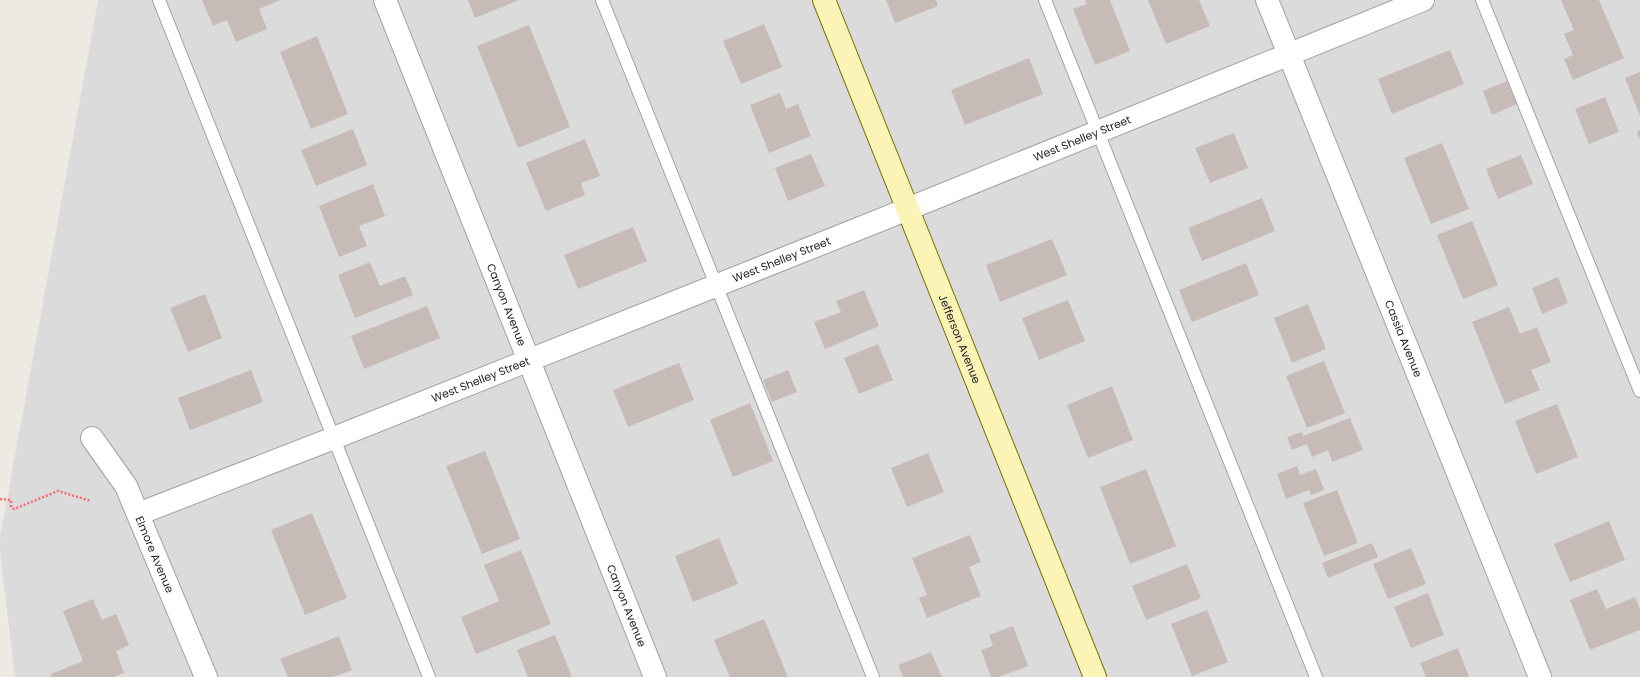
<svg xmlns="http://www.w3.org/2000/svg" width="1640" height="677" viewBox="0 0 1640 677" font-family="Poppins,sans-serif">
<rect width="100%" height="100%" fill="#efe9e3"/>
<path fill="#dcdbdb" d="M98,0H1640V677H15L0,552V538Z"/>
<path fill="#c7bbb7" d="M202,0H280L259,9L267,29L236,42L227,20L213,26Z
M468,0H519L475,18Z
M886,0H936L938,6L895,23Z
M1085,0H1110L1130,51L1095,65L1073,9L1087,4Z
M1148,0H1199L1210,26L1166,44Z
M1561,0H1599L1624,58L1573,80L1564,59L1573,55L1564,34L1574,30Z
M764,24L782,67L741,84L723,41Z
M529,25L570,127L518,148L477,46Z
M317,36L348,114L311,129L280,52Z
M1450,50L1464,84L1392,114L1378,79Z
M1029,58L1043,94L965,125L951,90Z
M1640,72V116L1625,78Z
M1507,81L1517,104L1492,115L1483,91Z
M780,93L786,109L798,104L811,136L769,153L750,105Z
M1605,97L1619,132L1589,144L1575,109Z
M353,129L367,165L316,186L301,150Z
M1640,130V140L1637,132Z
M1234,133L1248,168L1210,183L1195,148Z
M585,139L600,176L581,183L585,195L546,211L526,163Z
M1442,143L1469,209L1431,224L1404,158Z
M811,154L825,186L788,201L775,168Z
M1521,155L1533,184L1498,199L1486,169Z
M373,184L385,216L359,226L367,246L339,257L319,206Z
M1262,198L1275,231L1202,261L1188,228Z
M1472,221L1498,285L1463,299L1437,235Z
M633,227L647,261L578,289L564,255Z
M1052,239L1067,275L1000,302L986,265Z
M370,262L380,286L405,276L413,295L355,318L338,275Z
M1246,263L1259,295L1192,322L1179,290Z
M1558,277L1568,303L1542,314L1532,288Z
M864,290L879,326L825,349L814,322L841,312L836,301Z
M205,294L222,338L188,352L170,308Z
M1068,300L1085,341L1039,360L1022,318Z
M1308,304L1326,349L1292,363L1274,318Z
M427,306L440,338L364,369L351,336Z
M1509,307L1520,334L1537,327L1551,362L1531,370L1540,390L1505,404L1472,322Z
M878,344L893,380L859,394L844,358Z
M1324,361L1345,413L1307,428L1286,376Z
M679,363L694,400L628,427L613,390Z
M251,370L263,402L190,430L178,398Z
M788,370L797,392L772,402L763,380Z
M1112,386L1133,440L1088,458L1067,405Z
M750,403L773,461L733,477L710,420Z
M1557,404L1578,457L1536,474L1515,421Z
M1350,418L1363,450L1332,462L1328,450L1312,457L1307,444L1292,450L1287,437L1302,432L1303,436Z
M485,451L520,539L482,554L446,466Z
M928,453L944,492L907,507L891,468Z
M1297,466L1300,475L1316,469L1324,490L1311,495L1309,490L1286,499L1277,474Z
M1146,469L1176,546L1130,564L1100,487Z
M1337,490L1358,543L1324,556L1303,503Z
M312,513L347,598L305,615L271,530Z
M1609,521L1625,560L1570,582L1554,544Z
M970,535L981,562L969,567L981,596L927,618L919,598L927,595L912,558Z
M719,538L738,584L693,602L675,556Z
M1372,543L1378,557L1328,578L1322,563Z
M1411,548L1426,584L1388,599L1373,564Z
M521,550L551,624L476,654L461,617L499,601L484,565Z
M1187,564L1201,598L1146,620L1132,586Z
M1597,589L1606,609L1635,597L1640,610V630L1590,650L1570,600Z
M1428,593L1444,635L1411,648L1394,607Z
M93,599L102,620L116,614L129,645L116,651L124,673L114,677H52L51,674L83,661L63,611Z
M1207,610L1228,662L1192,676L1171,624Z
M764,619L788,677H730L714,640Z
M1013,626L1028,666L998,677H991L981,650L993,646L989,635Z
M555,635L572,677H528L517,650Z
M339,636L352,670L333,677H288L280,659Z
M1458,648L1469,677H1426L1420,663Z
M931,652L942,677H903L898,665Z"/>
<g fill="none" stroke-linecap="round" stroke-linejoin="round">
<g stroke="#a2a2a2" stroke-width="14">
<path id="lane" d="M159,0L429,677
M602,0L873,677
M1045,0L1316,677
M1482,0L1640,391"/>
</g>
<g stroke="#a2a2a2" stroke-width="24">
<g id="street">
<path id="s1" d="M385,0L655,677"/>
<path id="s2" d="M1267,0L1540,677"/>
<path id="s3" d="M92,438L126,486L206,677"/>
<path id="s4" d="M138,514L334,438L878,221L1423,0"/>
</g>
</g>
<g stroke="#787202" stroke-width="24">
<g id="secondary">
<path id="s5" d="M824,0L1095,677"/>
</g>
</g>
<path stroke="#fd666e" stroke-width="2.5" stroke-dasharray="2 2" stroke-linecap="butt" d="M0,499L11,500V507L14,509L58,491L91,501"/>
<use href="#lane" stroke="#fff" stroke-width="12"/>
<use href="#street" stroke="#fff" stroke-width="22"/>
<use href="#secondary" stroke="#fbf4b6" stroke-width="22"/>
</g>
<g text-anchor="middle" stroke-width="3" stroke-linejoin="round" paint-order="stroke">
<g font-size="11" fill="#1e1e1e" stroke="#fff">
<text dy="4" stroke="none"><textPath href="#s4" startOffset="1016">West Shelley Street</textPath></text>
<text dy="4" stroke="none"><textPath href="#s4" startOffset="692">West Shelley Street</textPath></text>
<text dy="4" stroke="none"><textPath href="#s1" startOffset="328">Canyon Avenue</textPath></text>
<text dy="4" stroke="none"><textPath href="#s5" startOffset="365">Jefferson Avenue</textPath></text>
<text dy="4" stroke="none"><textPath href="#s2" startOffset="365">Cassia Avenue</textPath></text>
<text dy="4" stroke="none"><textPath href="#s4" startOffset="368">West Shelley Street</textPath></text>
<text dy="4" stroke="none"><textPath href="#s3" startOffset="133">Elmore Avenue</textPath></text>
<text dy="4" stroke="none"><textPath href="#s1" startOffset="652">Canyon Avenue</textPath></text>
</g>
</g>
</svg>
